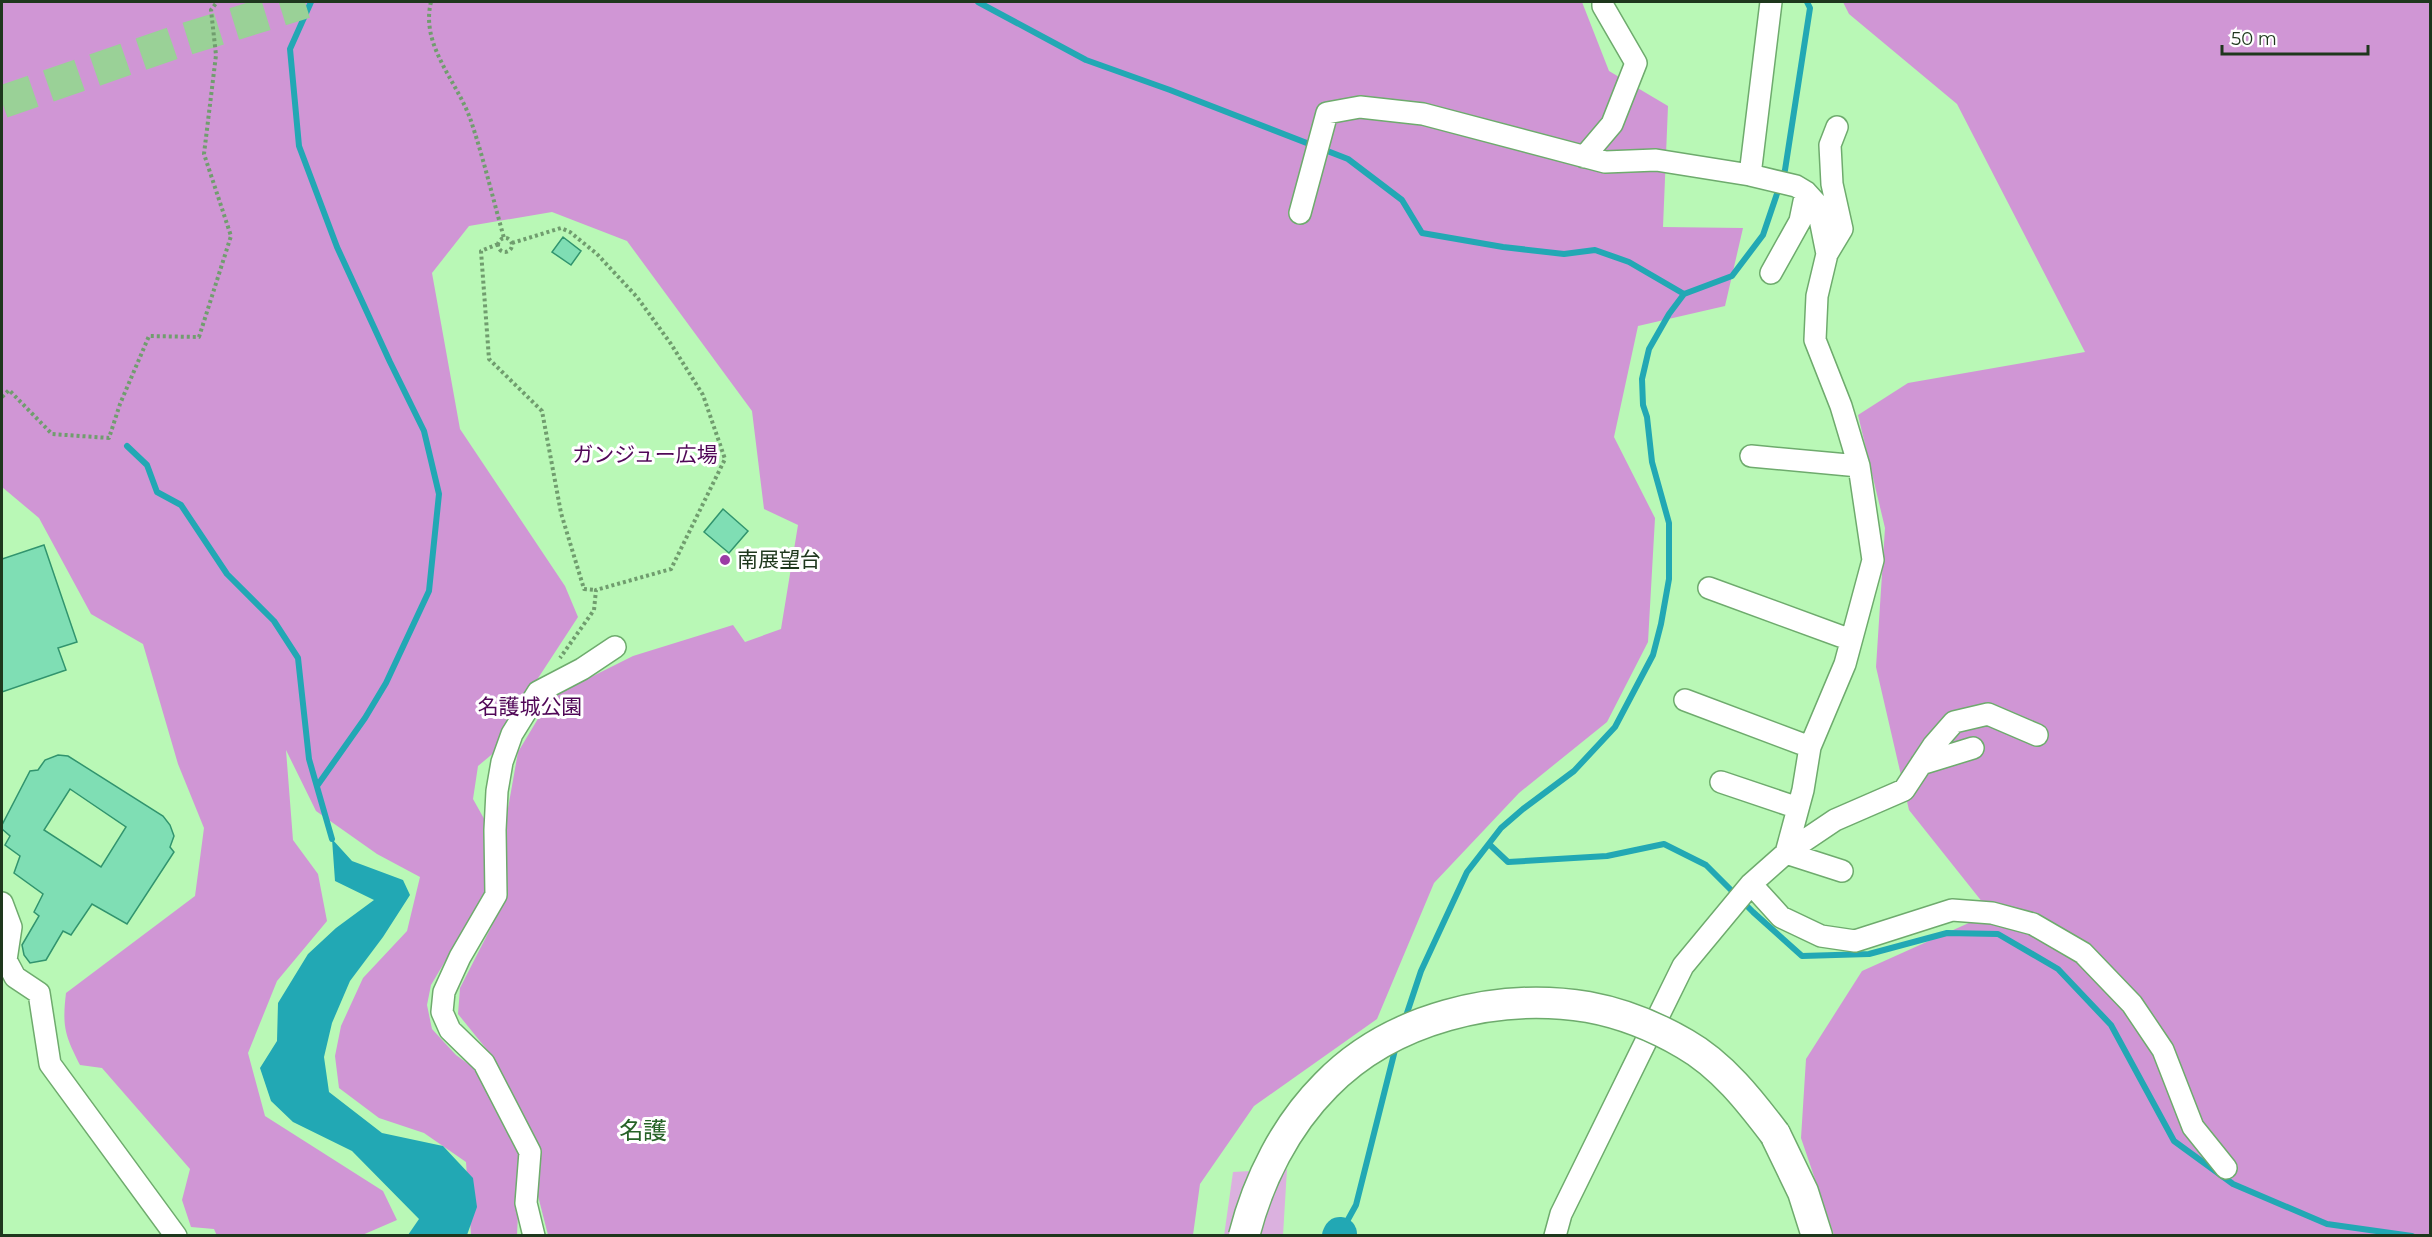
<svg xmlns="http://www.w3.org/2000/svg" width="2432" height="1237" viewBox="0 0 2432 1237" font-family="Montserrat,'Noto Sans JP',sans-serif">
<rect width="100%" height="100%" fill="#b9f8b6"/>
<path fill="#dbb1df" d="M1287,1169L1283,1235L1224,1236L1233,1172Z"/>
<path fill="#d096d5" d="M2,2H1582L1609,71L1668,106L1663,227L1743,228L1725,306L1638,326L1614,437L1655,518L1648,642L1607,722L1519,793L1434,883L1377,1019L1254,1106L1200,1184L1193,1235H548L537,1192L539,1154L492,1056L458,1014L460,988L505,900L507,814L518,752L551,697L633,656L733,625L745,642L781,629L798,525L764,509L752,411L627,241L552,212L469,226L432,273L460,429L565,586L578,617L529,692L496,751L478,766L473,799L487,824V891L431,985L427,1005L432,1029L456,1055L478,1071L521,1153L517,1235H471L466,1162L424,1133L379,1118L339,1088L335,1056L341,1026L363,978L407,931L420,877L377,854L316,811L286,750L293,840L318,874L327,921L277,981L248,1053L265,1116L383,1191L397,1220L360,1236H217L214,1229L191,1227L182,1200L190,1169L102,1068L80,1065C65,1035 62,1027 66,993L195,896L204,828L178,764L143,644L91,614L39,518L2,487Z
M1843,2H2430V1235H1834L1801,1138L1806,1059L1862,971L1991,913L1909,810L1876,667L1885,528L1858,415L1908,383L2085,352L1957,104L1849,14Z"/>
<path fill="#22a8b4" d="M332,839L352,861L403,880L410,895L383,937L350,981L332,1023L324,1057L329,1092L382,1133L443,1146L473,1178L477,1207L467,1235H408L419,1219L352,1151L293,1122L271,1101L260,1068L277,1041L278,1003L308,954L336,928L374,900L335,881Z"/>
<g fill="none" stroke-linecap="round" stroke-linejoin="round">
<path stroke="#22a8b4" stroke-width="6" d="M311,2L290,49L299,146L337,247L390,362L424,431L439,494L429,591L386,683L365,718L317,786
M978,2L1086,60L1170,90L1348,159L1402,200L1422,233L1503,247L1564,254L1595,250L1629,262L1684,294
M127,446L147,465L157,492L181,505L227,574L274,621L298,658L309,759L332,839
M1489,844L1508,862L1607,856L1664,844L1706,865L1753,912L1802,956L1869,954L1947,933L1998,934L2058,969L2111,1025L2174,1141L2233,1184L2327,1224L2412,1236
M1405,1019L1421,971L1467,872L1501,828L1523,809L1574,771L1615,727L1653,655L1661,624L1669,579V523L1652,462L1647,417L1643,405L1642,379L1649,349L1669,314L1684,294L1732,276L1763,235L1785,170L1810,8L1807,2
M1340,1234L1356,1205L1396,1046"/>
<path stroke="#22a8b4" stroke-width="34" d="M1339,1236L1340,1234"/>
</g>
<path fill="#7fdeb4" stroke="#31946e" stroke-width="1.5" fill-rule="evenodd" d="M563,237L581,251L571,265L552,252Z
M723,509L748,531L729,553L704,532Z
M44,545L77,642L58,648L66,670L2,692V559Z
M58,755L68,756L163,816L170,825L174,836L170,847L174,852L127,924L92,904L71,935L63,931L46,960L30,963L24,955L22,945L39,916L34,912L43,894L14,873L20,856L5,845L10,836L2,829V825L30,771L38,770L45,760ZM70,789L126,827L101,867L44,830Z"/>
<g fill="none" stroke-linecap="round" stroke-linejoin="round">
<path stroke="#9ad197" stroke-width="33" stroke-dasharray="33 16" stroke-linecap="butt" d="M2,102L173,43L305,2"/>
<g stroke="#6eab6d" stroke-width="24">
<path id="street" d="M1584,157L1612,124L1636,63L1603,6V2
M1750,175L1771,2
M1300,213L1327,113L1360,107L1423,114L1605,162L1656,160L1750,175L1796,186L1806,192L1817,204L1827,254L1817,296L1815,340L1841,406L1859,466L1873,560L1845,664L1810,747L1803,790L1786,853L1751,884L1683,966L1561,1214L1555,1236
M1827,254L1842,229L1832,184L1830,145L1837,127
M1771,273L1800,221L1806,192
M1751,456L1859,466
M1709,588L1851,640
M1685,700L1810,747
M1921,764L1973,748
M1721,782L1798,808
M1786,853L1835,820L1904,790L1933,746L1954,722L1988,714L2037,735
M1786,853L1842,871
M1751,884L1781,917L1821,936L1855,941L1952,910L1992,913L2033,924L2083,953L2132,1004L2163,1050L2193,1127L2226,1168
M2,903L11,927L6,960L15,977L39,993L50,1064L176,1236
M534,1236L526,1203L530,1152L484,1063L450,1030L442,1012L444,992L460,957L496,895L495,830L497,791L502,762L512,734L538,692L582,669L615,647"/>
</g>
<g stroke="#6eab6d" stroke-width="33">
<path id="secondary" d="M1775,1134L1803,1192L1817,1236"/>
</g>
<path stroke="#709d6e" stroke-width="4" stroke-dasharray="3 3" stroke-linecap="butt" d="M431,2C420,46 458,82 471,121C484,160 493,199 504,238
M498 245a7 7 0 1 1 14 0a7 7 0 1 1-14 0Z
M512,243L561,228L570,232L597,254L637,297L671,344L703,395L725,459L671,569L596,590L594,610L560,658
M498,244L481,251L489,359L542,411L561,513L584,589L596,590
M2,397L9,390L52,434L109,438L120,404L149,336L199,337L231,236L204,154L216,55L211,10L217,2"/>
<use href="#street" stroke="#fff" stroke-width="21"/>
<use href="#secondary" stroke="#fff" stroke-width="30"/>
<g stroke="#6eab6d" stroke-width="33" stroke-linecap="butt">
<path id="secondary-bridge" d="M1244,1236C1258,1180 1286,1125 1326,1085C1391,1018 1497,992 1588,1007C1621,1013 1656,1027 1685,1044C1722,1065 1750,1101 1775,1134"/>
</g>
<use href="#secondary-bridge" stroke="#fff" stroke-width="30"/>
</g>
<circle fill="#9b3ca5" stroke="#fff" stroke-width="2" cx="725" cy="560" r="6"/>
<g text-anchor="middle" stroke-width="6" stroke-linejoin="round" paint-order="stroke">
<g font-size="21" fill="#500757" stroke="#fff">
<text x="645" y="462">ガンジュー広場</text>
<text x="530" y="714">名護城公園</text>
</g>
<g font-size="21" fill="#1e371d" stroke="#fff" text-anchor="start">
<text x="737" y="567">南展望台</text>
</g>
<g font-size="24" fill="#276328" stroke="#fff">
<text x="643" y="1139">名護</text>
</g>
</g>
<rect width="2432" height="1237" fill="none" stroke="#1e371d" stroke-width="6"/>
<path d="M2222 45v9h146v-9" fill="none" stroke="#1e371d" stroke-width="3"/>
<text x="2231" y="45" font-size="18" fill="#1e371d" stroke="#ffffff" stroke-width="4.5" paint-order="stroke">50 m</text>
</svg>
